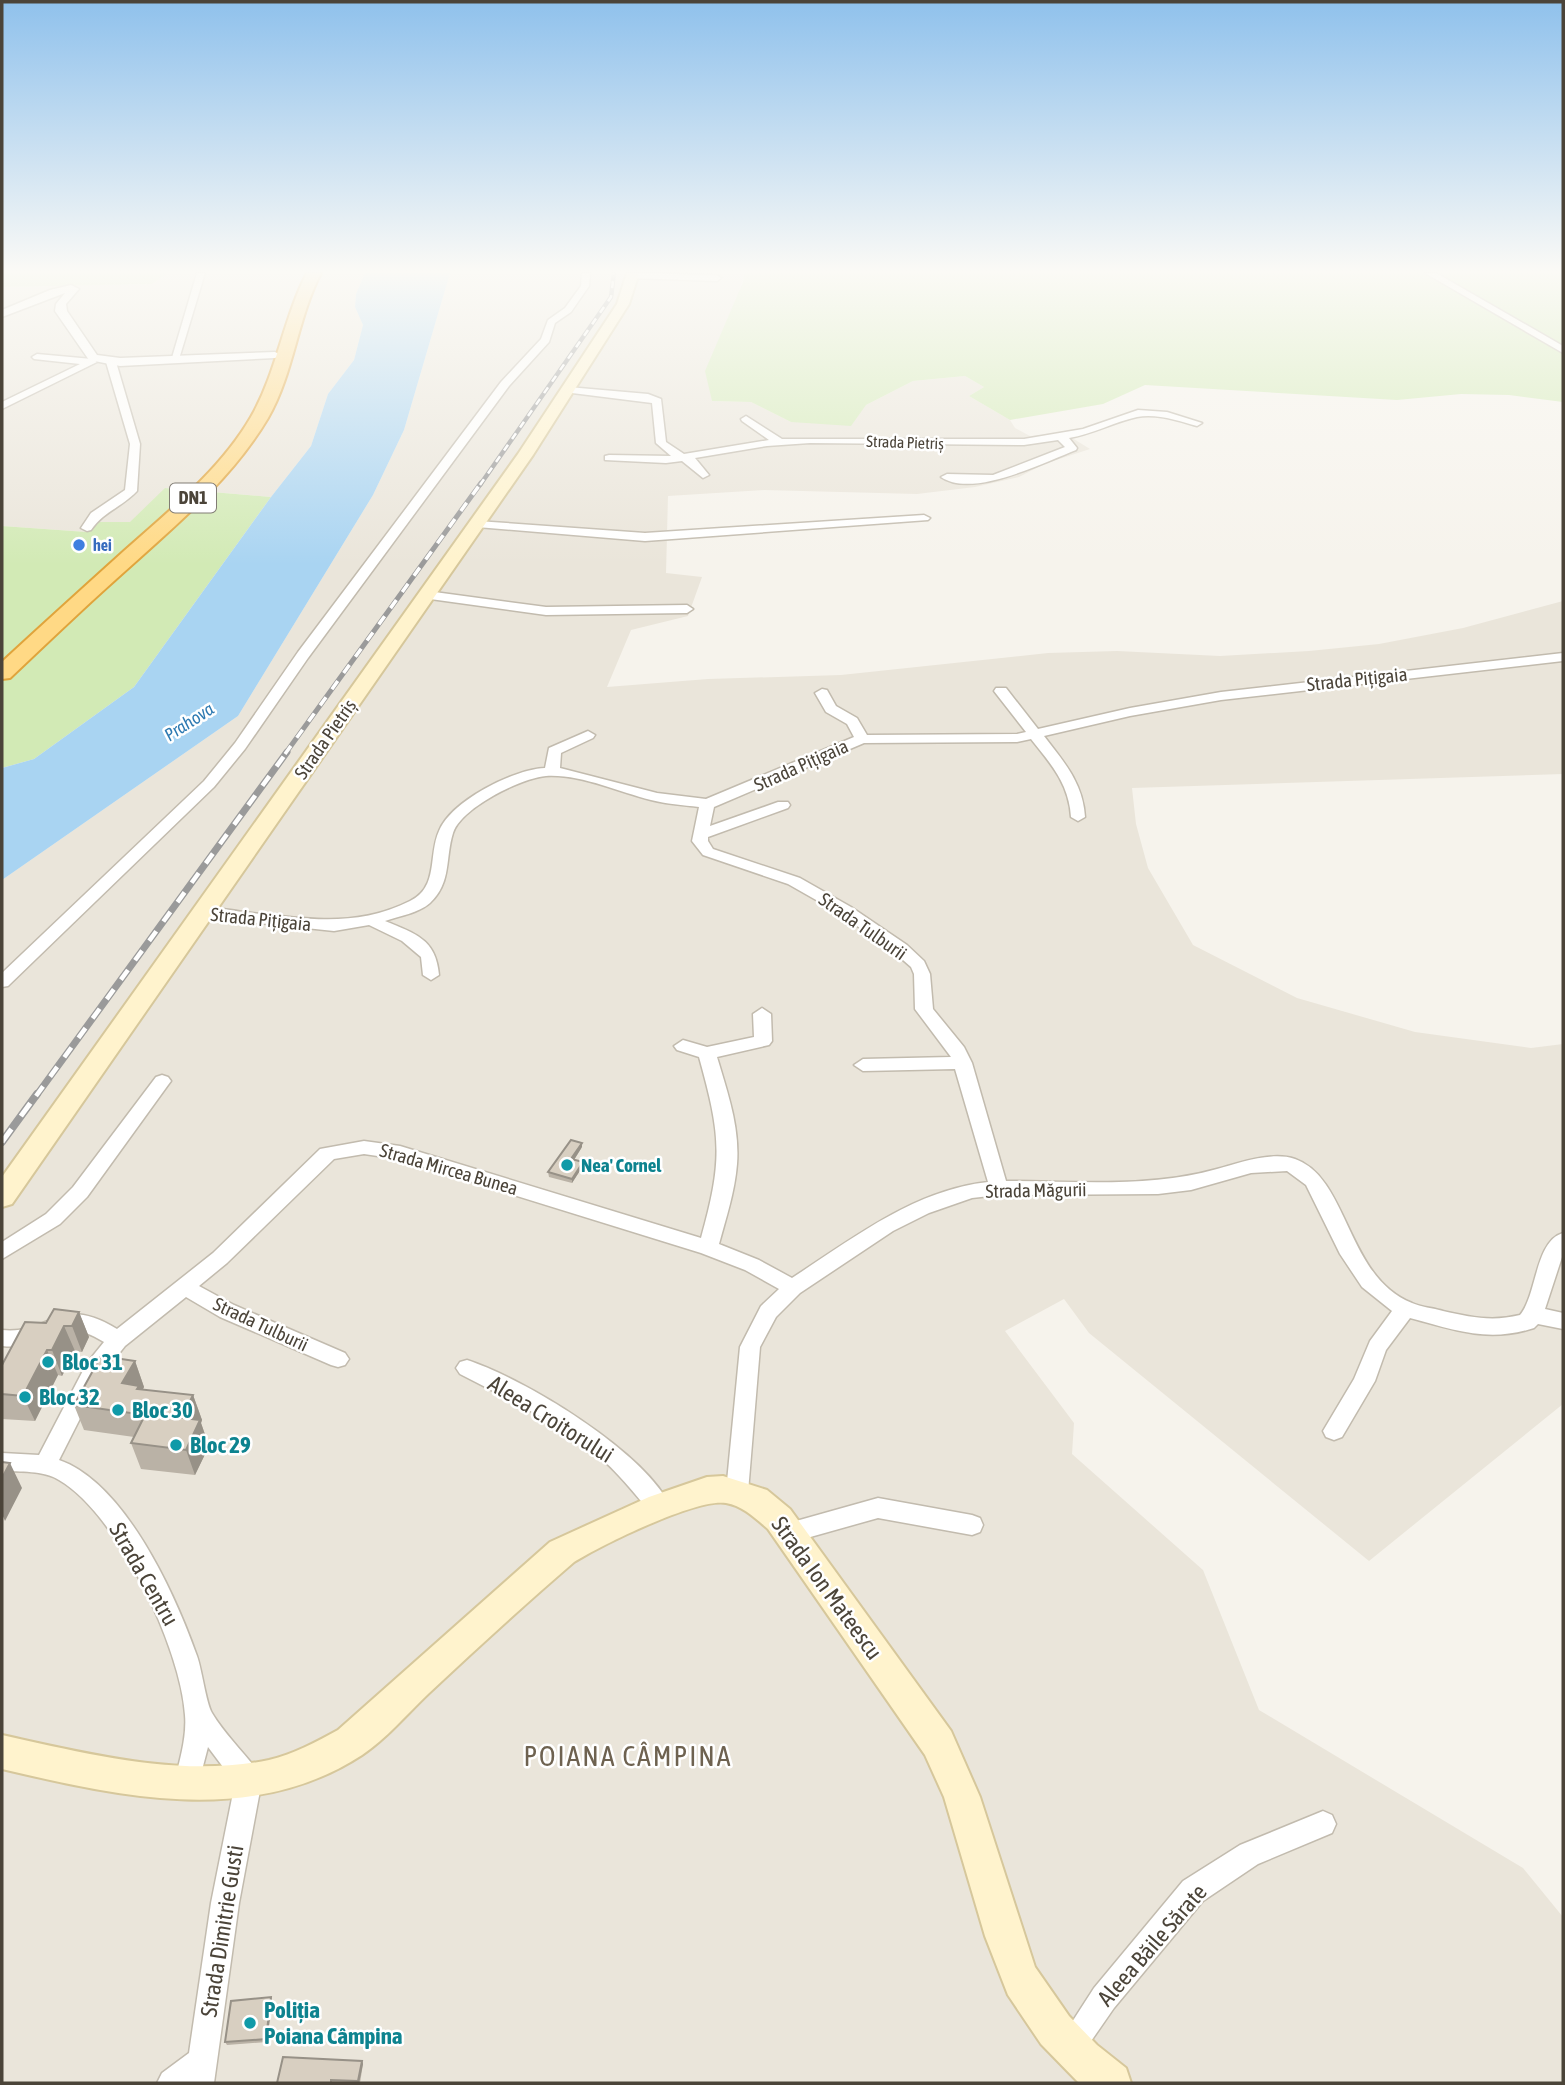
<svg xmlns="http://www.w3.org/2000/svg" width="1565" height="2085" viewBox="0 0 1565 2085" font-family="'Asap Condensed',sans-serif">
<rect width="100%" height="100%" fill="#f6f3ec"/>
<path fill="#eae5da" d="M168,273H365L356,294L355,307L363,325L354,360L328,394L311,446L271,497L166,488L131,522H96L87,532L2,526V287L152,284Z
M450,273H744L712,401L751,402L791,422L866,405L913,381L965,376L984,387L969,396L1010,420L1015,428L1030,436L1064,433L1090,449L1044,464L1019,477L975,487L917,494L764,490L668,496L666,573L702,577L688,616L631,630L607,687L708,679L841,675L1048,653L1117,651L1220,656L1309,651L1379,644L1463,628L1563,601V774L1132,788L1136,824L1148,868L1193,945L1297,998L1415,1032L1531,1048L1563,1044V1404L1369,1561L1089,1333L1064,1299L1005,1331L1074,1423L1072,1454L1203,1570L1259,1710L1523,1868L1563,1917V2083H2V880L238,716L373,495L404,430Z"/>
<path fill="#d2eab5" d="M2,273H168L152,284L2,287Z
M744,273H1563V402L1509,395L1461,394L1397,400L1145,385L1103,404L1010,420L969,396L984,387L965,376L913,381L866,405L851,426L791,422L751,402L712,401L705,371L743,282Z
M165,488L271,497L134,687L34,759L2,768V526L87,532L96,522H130Z"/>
<path fill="#a9d4f2" d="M365,273H450L404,430L373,495L238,716L2,880V768L34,759L134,687L271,497L311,446L328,394L354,360L363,325L355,307L356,294Z"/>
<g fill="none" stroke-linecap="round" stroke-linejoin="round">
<g stroke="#c2bbae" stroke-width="3">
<path id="minor" d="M197,273H205L179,359L171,361Z
M582,273H590L589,286L571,312L555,323L549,342L509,386L308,658L245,749L214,787L8,986L2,987V973L204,781L235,743L298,652L501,382L541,339L548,320L565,308L581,286Z
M632,273L717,275L721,278L717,281L629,278L628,276Z
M1425,273H1436L1563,346V353Z
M37,354L92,359L97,362L2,409V402L80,364L34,359L32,357Z
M111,359L116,362L140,444L137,491C122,507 103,512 91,530L87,531L81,528L91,513L125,490L130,444L106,362Z
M568,387L648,394L661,399L666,442L684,454L769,440L742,421L741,419L746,416L782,439H1024L1083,429L1138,410L1167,412L1202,423L1197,426C1179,421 1156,413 1137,417C1114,422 1093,434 1069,438L1077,448L1076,450C1045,462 972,499 941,477L947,474L993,475L1065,447L1058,440L1024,445L810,443L767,446L695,458L709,475L703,478L682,461L666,463L605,460V456L609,455L671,456L656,443L652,403L564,392L563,390Z
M924,515L930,518L928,520L645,541L477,527L471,524L477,521L645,533Z
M427,591L546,607L687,605L693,609L687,613L546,615L423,598V592Z
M1563,653V661L1221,700L1130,716L1044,736C1064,762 1083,783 1085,817L1078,821L1071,817C1069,784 1051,764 1031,739L1017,742L864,743L714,807L710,826L778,802H788L790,805L788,808L708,837V841L713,849L800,878L851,907L907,945L924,961L930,974L933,1009L964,1047L972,1063L1006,1181C1076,1181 1150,1188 1217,1169C1239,1163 1272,1151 1295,1159C1349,1178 1346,1277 1412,1303C1421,1307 1433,1308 1443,1311C1470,1317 1492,1322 1520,1315C1537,1295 1535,1241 1563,1233V1254L1545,1309L1563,1313V1329L1538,1324L1534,1328C1488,1343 1455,1330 1410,1318L1386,1350L1375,1381L1342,1437L1334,1440L1326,1437L1323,1431L1354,1379L1370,1341L1392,1311L1362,1287L1340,1254L1306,1185L1287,1171L1251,1173L1191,1190L1158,1194L999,1195L972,1198L929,1213L893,1231L800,1293L776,1317L760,1347L748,1492L745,1499L737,1502L729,1499L726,1492L740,1347L761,1306L779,1289L745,1270L701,1253L398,1159L364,1154L334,1159L227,1263L199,1286L234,1305L345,1353L349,1359L345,1365L338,1367L331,1365L220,1317L186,1297L125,1346L102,1375L59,1460C125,1483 175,1594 197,1656C202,1670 206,1703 212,1713C224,1733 243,1752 258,1771L262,1780L239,1903L214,2083H157L162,2073L189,2053L211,1903L235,1783L208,1747L196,1793L187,1797L178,1793L174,1784C179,1762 187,1738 185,1715C181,1649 118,1514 59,1480C43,1470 20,1472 2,1471V1453L39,1455L87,1363L104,1342C57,1312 47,1352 2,1346V1330C51,1335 58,1293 117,1329L213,1253L320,1149L364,1141L400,1146L701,1238C723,1159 721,1136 699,1057L677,1050L674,1046L683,1040L707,1047L754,1037L753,1014L762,1008L771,1014L772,1041L769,1045L717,1057C727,1091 740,1127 737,1164C735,1191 726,1218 719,1244L759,1260L792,1278C852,1239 914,1190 988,1182L955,1069L863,1071L854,1065L863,1059L951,1057L915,1009L914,974L911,967L895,953L839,913L788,884L703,855L692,841L699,807C683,805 666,804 651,800C618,792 581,774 546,776C521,778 461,808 453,833C445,858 452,882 430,903C419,913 399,916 385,921C416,934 436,939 439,975L431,980L423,975L421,957L402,941L369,925L334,931L201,917L193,912L195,909C210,905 228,910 243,912C302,918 354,929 410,901C439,887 428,855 439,831C451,801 514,769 545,768L549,748L588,731L595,735L593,738L561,753L560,768L657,793L706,799L854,737L847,724L826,712L815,693L822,689L827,690L836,706L857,718L867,735L1017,734L1026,732L994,691L996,688H1006L1038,729L1130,708L1221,692Z
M162,1075L168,1077L171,1081L168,1085L87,1197L60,1224L2,1259V1242L46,1214L73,1187L156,1077Z
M467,1360C525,1379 644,1451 671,1507L668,1514L660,1517L652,1514C634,1493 617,1471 596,1454C555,1421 506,1398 460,1374L456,1368L460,1362Z
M878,1498L972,1515L980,1518L983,1525L980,1532L972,1535L878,1518L789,1543L781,1540L777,1533L781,1526L789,1523Z
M1323,1811L1332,1815L1336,1824L1332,1833L1258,1864L1203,1901L1114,2008L1080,2057L1070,2061L1060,2057L1056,2047L1094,1988L1183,1881L1240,1845Z"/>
</g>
<g stroke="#c2bbae" stroke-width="3">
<path id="tertiary" d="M71,285L79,289L66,304L67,311L97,355L120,358L275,352L281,355L275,358L120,366L89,360L55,311L56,304L65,293L2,317V310L50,290Z"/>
</g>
<g stroke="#d6c79b" stroke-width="4">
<path id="secondary" d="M627,273H639L629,304L533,455L12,1204L2,1207V1177L518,454L617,304Z
M723,1476L767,1490L790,1509L951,1731L980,1797L1035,1967L1069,2016L1097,2045L1126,2068L1131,2083H1079L1041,2044L1008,1995L985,1936L944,1797L925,1755L768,1529C755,1518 743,1506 726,1503C696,1498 602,1545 574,1562C524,1605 476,1649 428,1694C407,1714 386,1739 362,1755C252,1827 121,1797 2,1769V1735C88,1754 181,1778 269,1760C294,1754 316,1742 338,1730L550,1542L649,1497L707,1477Z"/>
</g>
<g stroke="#e0a43c" stroke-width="4">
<path id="trunk" d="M307,273H321C297,319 294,373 268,418C230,482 169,531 115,580C79,612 45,645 10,678L2,679V662C42,625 83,588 124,551C169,511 221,469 251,417C277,372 283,319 307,273Z"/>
</g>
<use href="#minor" fill="#fff" fill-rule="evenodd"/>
<use href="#tertiary" fill="#fff" fill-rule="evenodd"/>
<use href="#secondary" fill="#fff3cd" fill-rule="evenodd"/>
<use href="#trunk" fill="#ffd985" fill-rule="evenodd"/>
<g stroke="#9a9a9a" stroke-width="4.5">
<path id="rail-far3" d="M480,485L611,297L614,273"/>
</g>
<g stroke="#9a9a9a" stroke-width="5">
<path id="rail-far2" d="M285,754L481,483"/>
</g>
<g stroke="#9a9a9a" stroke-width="7">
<path id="rail-far1" d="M36,1096L287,752"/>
</g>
<g stroke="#9a9a9a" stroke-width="8">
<path id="rail" d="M2,1142L37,1094"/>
</g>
<use href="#rail-far3" stroke="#fff" stroke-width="2.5" stroke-dasharray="7" stroke-linecap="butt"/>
<use href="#rail-far2" stroke="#fff" stroke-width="3.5" stroke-dasharray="10" stroke-linecap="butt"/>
<use href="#rail-far1" stroke="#fff" stroke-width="4.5" stroke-dasharray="12" stroke-linecap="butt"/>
<use href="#rail" stroke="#fff" stroke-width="5" stroke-dasharray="16" stroke-linecap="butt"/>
</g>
<path fill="#bab2a6" d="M582,1147L574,1160L583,1166L572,1183L549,1177L548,1172Z
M79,1312L89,1337L82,1352L75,1351L62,1376L58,1375L35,1421L2,1419V1365L46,1323Z
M135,1361L144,1387L143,1390L193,1395L202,1420L201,1423L209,1446L195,1475L141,1469L131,1443L134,1437L84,1430L74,1405Z
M271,1997L272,2001L267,2042L227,2045L225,2042Z
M362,2061L363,2064L360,2083H277Z"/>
<path fill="#979187" d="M582,1143V1147L572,1163L571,1159Z
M583,1162V1166L572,1183V1179Z
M79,1312L89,1337L82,1352L72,1326Z
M64,1326L75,1351L62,1376L52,1350Z
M47,1350L58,1375L35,1421L23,1396Z
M135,1361L144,1387L141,1392L122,1383Z
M193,1395L202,1420L201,1423L209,1446L195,1475L186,1450L182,1418Z
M10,1463L22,1488L5,1521L2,1514V1478Z
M271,1997L272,2001L267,2042L266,2039Z
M362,2061L363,2064L359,2083L358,2081Z"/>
<path fill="#d8cfc1" stroke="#979187" stroke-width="2" d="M571,1140L582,1143L571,1159L583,1162L572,1179L548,1172Z
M54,1309L79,1312L72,1326H64L52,1350H47L23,1396L2,1394V1365L25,1322L46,1323Z
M101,1356L135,1361L122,1383L139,1386L137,1389L193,1395L182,1418L200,1420L186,1450L131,1443L145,1415L74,1405Z
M2,1462L10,1463L2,1478Z
M271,1997L266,2039L225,2042L231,2001Z
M283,2057L362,2061L358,2081L331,2080V2083H277Z"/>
<linearGradient id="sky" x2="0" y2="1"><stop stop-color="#8fc1ec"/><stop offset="0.48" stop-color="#fbfaf6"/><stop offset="1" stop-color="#fbfaf6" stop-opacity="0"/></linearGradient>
<rect width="1565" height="565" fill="url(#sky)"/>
<circle fill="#3f7fe0" stroke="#fff" stroke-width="2.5" cx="79" cy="545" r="7"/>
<g fill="#0f9aa8" stroke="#fff" stroke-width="2.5">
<circle cx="567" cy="1165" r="7"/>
<circle cx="48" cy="1362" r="7"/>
<circle cx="25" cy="1397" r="7"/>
<circle cx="118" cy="1410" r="7"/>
<circle cx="176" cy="1445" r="7"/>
<circle cx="250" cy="2023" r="7"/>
</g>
<g text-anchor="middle" stroke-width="5" stroke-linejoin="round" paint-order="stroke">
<g font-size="16" fill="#4b4439" stroke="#fff">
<text transform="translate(905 442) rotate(2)" y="6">Strada Pietriș</text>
</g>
<g font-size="16" font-weight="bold" fill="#366cbe" stroke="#fff" text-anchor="start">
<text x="93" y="551">hei</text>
</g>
<rect fill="#fff" stroke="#817c74" stroke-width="2" x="170" y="483.5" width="46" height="29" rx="5"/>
<g font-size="18" font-weight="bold" fill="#4b4439">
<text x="193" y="504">DN1</text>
</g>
<g font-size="18" font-style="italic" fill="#2e7ab2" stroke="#fff">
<text transform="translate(189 722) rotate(-33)" y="6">Prahova</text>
</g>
<g font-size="19" fill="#4b4439" stroke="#fff">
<text transform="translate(1357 679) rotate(-6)" y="7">Strada Pițigaia</text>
<text transform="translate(325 739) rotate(-55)" y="7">Strada Pietriș</text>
<text transform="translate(801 765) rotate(-24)" y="7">Strada Pițigaia</text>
<text transform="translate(261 919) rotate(6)" y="7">Strada Pițigaia</text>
<text transform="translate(863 926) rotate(35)" y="7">Strada Tulburii</text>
<text transform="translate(449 1169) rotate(16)" y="7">Strada Mircea Bunea</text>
<text transform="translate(1036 1190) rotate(-1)" y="7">Strada Măgurii</text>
<text transform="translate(261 1324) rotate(25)" y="7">Strada Tulburii</text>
</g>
<g font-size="19" font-weight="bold" fill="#0d838f" stroke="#fff" text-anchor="start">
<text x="581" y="1172">Nea' Cornel</text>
</g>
<g font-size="23" font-weight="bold" fill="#0d838f" stroke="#fff" text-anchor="start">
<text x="62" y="1370">Bloc 31</text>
<text x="39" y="1405">Bloc 32</text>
<text x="132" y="1418">Bloc 30</text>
<text x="190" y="1453">Bloc 29</text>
<text x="264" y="2018">Poliția<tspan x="264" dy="26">Poiana Câmpina</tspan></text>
</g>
<g font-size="23" fill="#4b4439" stroke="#fff">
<text transform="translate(551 1419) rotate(32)" y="8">Aleea Croitorului</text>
<text transform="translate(144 1574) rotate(60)" y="8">Strada Centru</text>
<text transform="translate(827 1588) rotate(54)" y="8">Strada Ion Mateescu</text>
<text transform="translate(222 1931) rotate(-81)" y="8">Strada Dimitrie Gusti</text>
<text transform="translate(1152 1945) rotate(-49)" y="8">Aleea Băile Sărate</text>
</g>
<g font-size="28" letter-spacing="2" fill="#6e6250" stroke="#fff">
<text x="628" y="1766">POIANA CÂMPINA</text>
</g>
</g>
<rect width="1565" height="2085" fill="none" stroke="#4b4439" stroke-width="7"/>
</svg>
